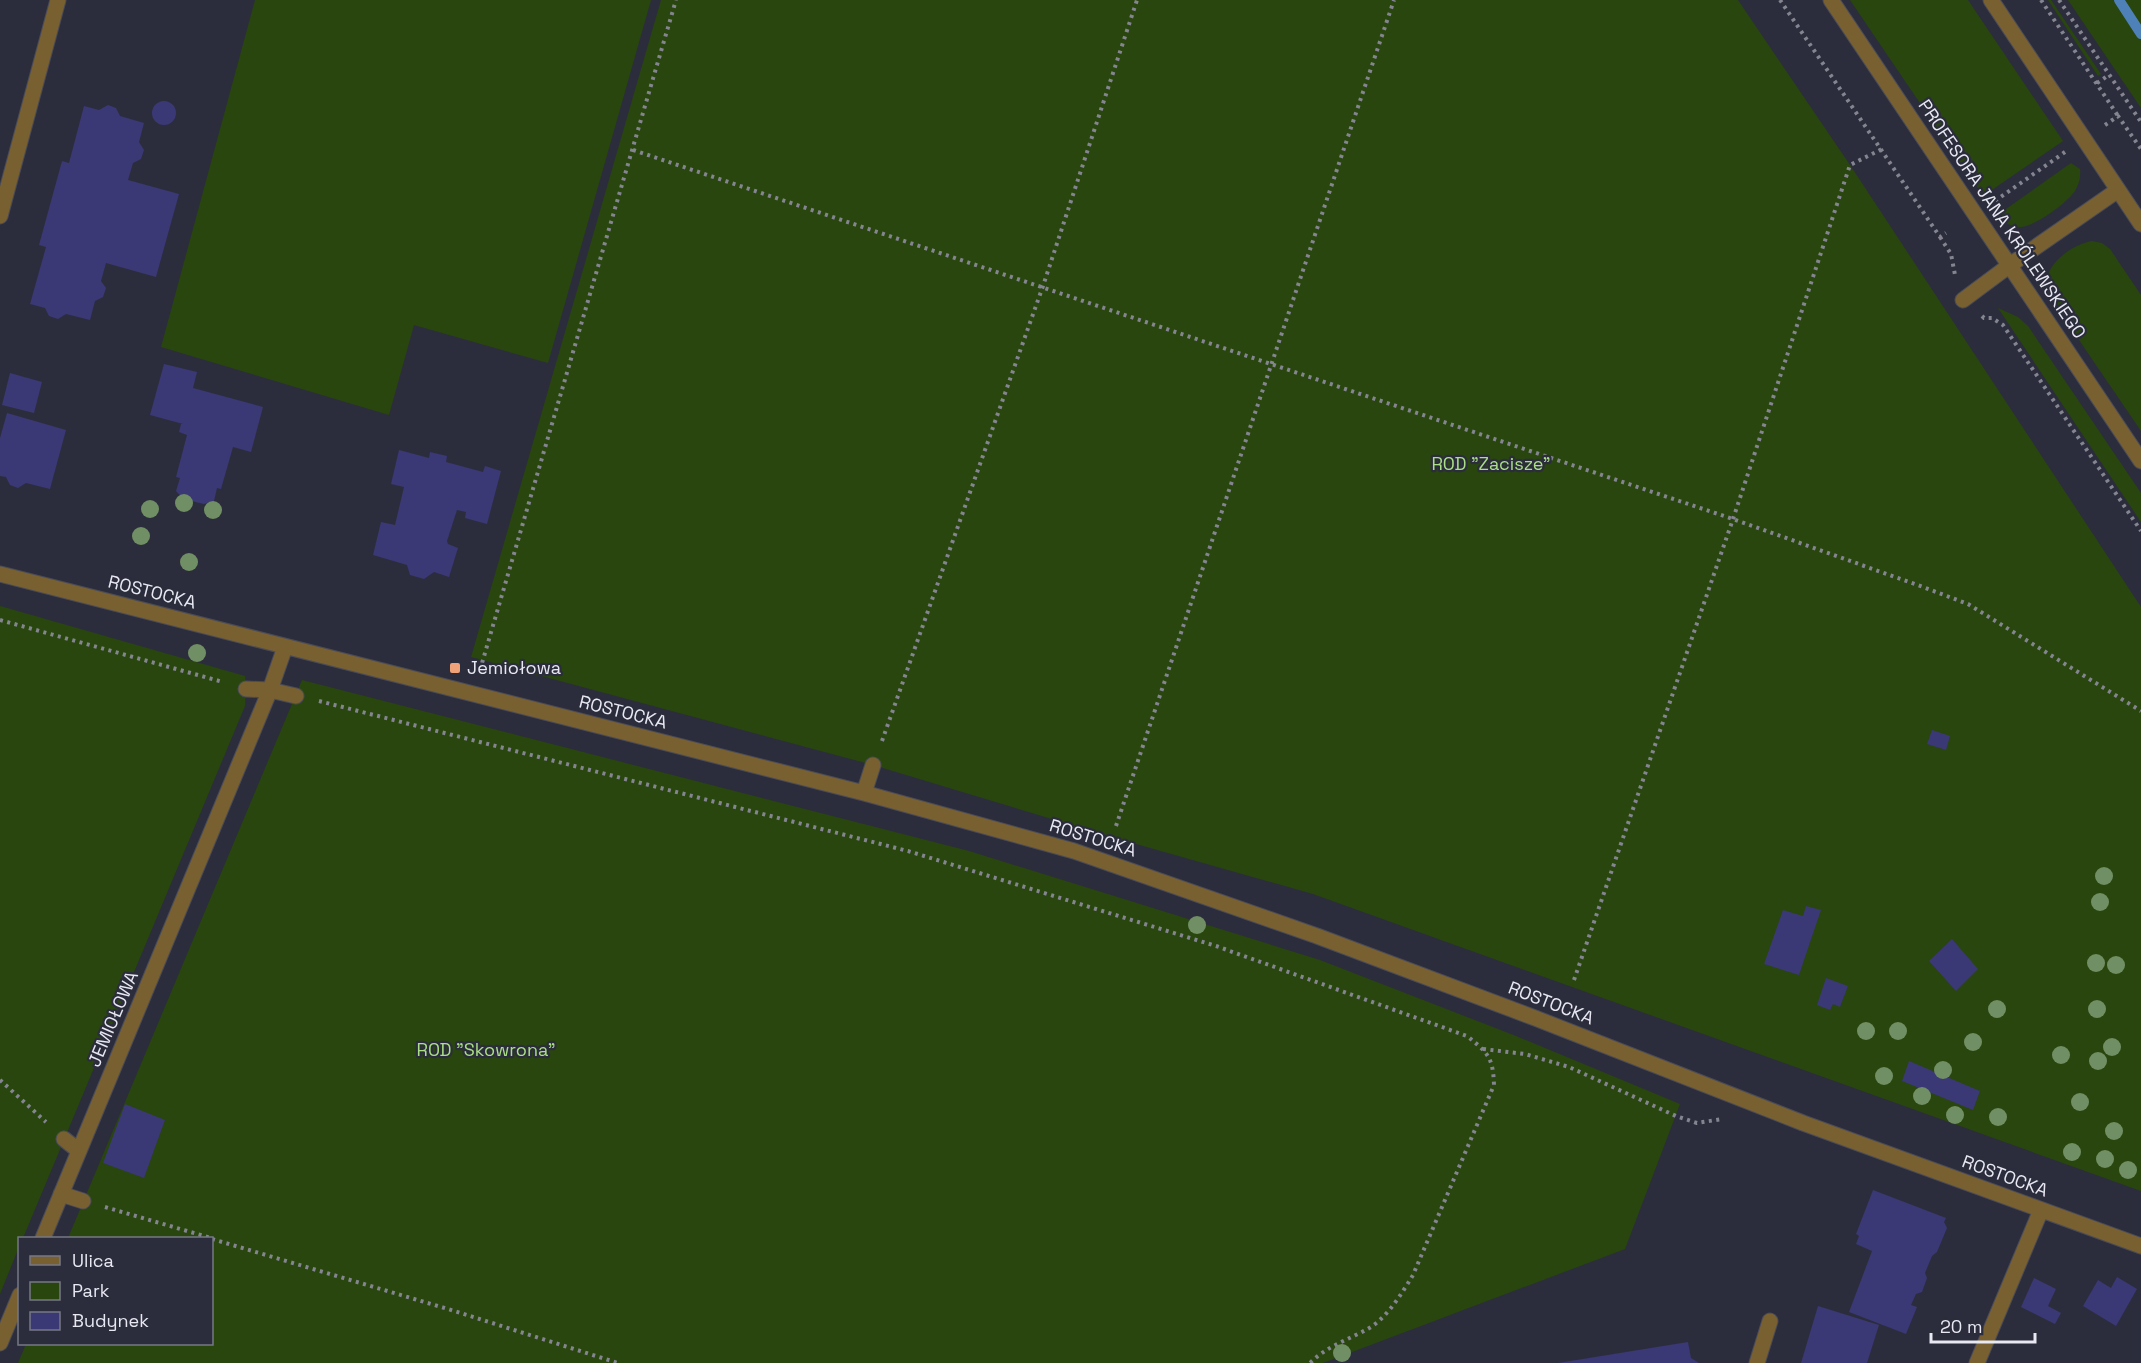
<svg xmlns="http://www.w3.org/2000/svg" width="2141" height="1363" viewBox="0 0 2141 1363" font-family="'Space Grotesk',sans-serif">
<rect width="100%" height="100%" fill="#2c2d3c"/>
<path fill="#29460e" d="M255,0H651L548,363L414,325L389,415L161,347Z
M661,0H1738L1850,165L2141,607V1191L1313,894L1115,838L873,765L471,657Z
M1850,0H1968L2063,141L1983,196Z
M2048,0H2051L2101,74L2098,76Z
M2068,0H2141V108Z
M2071,163L2080,169C2081,177 2079,184 2075,191C2067,203 2035,226 2021,227C2011,227 2003,222 1996,216Z
M2092,241L2102,243L2110,249L2141,295V431L2047,293C2040,267 2070,245 2092,241Z
M1998,308L2018,317L2028,326L2141,493V522Z
M0,606L245,676L246,689L245,706L23,1238H20L19,1247L0,1294Z
M302,680L969,851L1320,960L1516,1036L1680,1104L1625,1249L1323,1363H18L26,1344H212V1238H68Z"/>
<g fill="none" stroke-linecap="round" stroke-linejoin="round">
<path stroke="#4f81b9" stroke-width="10" d="M2119,0L2141,34"/>
</g>
<path fill="#3a3875" d="M152 113a12 12 0 1 1 24 0a12 12 0 1 1-24 0Z
M108,105L116,108L120,116L144,123L139,142L144,150L141,159L133,163L128,180L179,194L156,277L106,263L101,281L106,288L103,297L95,301L90,320L66,314L58,319L49,316L45,308L30,304L46,247L39,245L62,161L69,163L84,106L99,110Z
M164,364L197,372L193,388L263,407L251,452L233,447L221,489L217,488L214,501L204,504L183,499L176,491L180,478L176,477L187,435L179,432L181,424H183L150,415Z
M10,373L42,382L34,413L2,405Z
M7,413L66,430L50,489L26,483L18,488L10,485L6,477L0,476V438Z
M399,450L429,458L430,452L447,456L446,462L483,472L485,466L501,471L487,524L465,518L466,512L457,510L447,541L448,544L458,548L449,577L434,572L424,579L410,575L407,565L373,555L381,522L395,525L404,487L391,484Z
M1932,730L1950,736L1946,750L1927,744Z
M1806,906L1821,910L1799,975L1764,964L1783,910L1803,916Z
M1952,939L1978,969L1956,991L1929,961Z
M1826,978L1848,986L1840,1007L1833,1004L1830,1010L1817,1005Z
M1909,1061L1980,1091L1973,1110L1902,1081Z
M125,1104L165,1120L144,1178L103,1163Z
M1873,1190L1946,1218L1944,1222L1947,1228L1937,1252L1932,1256L1925,1273L1927,1278L1922,1292L1916,1294L1911,1305L1917,1307L1906,1334L1849,1312L1872,1251L1856,1244L1859,1236L1856,1234Z
M2117,1277L2137,1289L2116,1326L2083,1306L2098,1280L2111,1288Z
M2034,1278L2056,1289L2048,1306L2061,1313L2055,1324L2021,1307Z
M1818,1306L1879,1325L1867,1363H1801Z
M1688,1342L1691,1358L1699,1363H1558Z"/>
<g fill="none" stroke-linecap="round" stroke-linejoin="round">
<g stroke="#4a4b59" stroke-width="17">
<path id="minor" d="M1831,0L2141,461
M1991,0L2141,224
M0,216L58,0
M1963,300L2010,265L2118,190
M0,574L864,793L1074,851L1317,936L1535,1018L1803,1123L2141,1246
M246,689L270,690L296,696
M864,793L873,765
M64,1139L79,1151
M61,1194L83,1201
M43,1238L270,690L285,647
M0,1343L20,1295
M1757,1363L1770,1321
M1977,1363L2041,1210"/>
</g>
<path stroke="#848591" stroke-width="4" stroke-dasharray="3 4.5" stroke-linecap="butt" d="M1780,0L1940,237L1946,233
M2041,0L2118,116
M2059,0L2141,122
M2097,83L2109,75
M2105,125L2118,116L2141,149
M633,150L1733,519L1923,587L1968,604L2141,711
M1995,201L2065,152
M1940,237L1951,254L1955,275
M1982,316L1984,318H1992L2003,325L2141,531
M0,620L223,682
M480,670L676,0
M319,701L908,851L1216,946L1467,1036C1488,1053 1493,1057 1494,1085L1413,1275C1402,1293 1389,1315 1371,1327C1351,1339 1328,1345 1310,1363
M882,741L1043,286L1137,0
M1116,826L1394,0
M1574,980L1733,519L1850,165L1882,149
M1483,1049L1525,1054L1569,1067L1676,1116L1697,1123L1722,1119
M0,1080L46,1122
M105,1207L211,1238
M212,1239L448,1309L618,1363"/>
<use href="#minor" stroke="#786030" stroke-width="15"/>
</g>
<g fill="#718f64">
<circle cx="184" cy="503" r="9"/>
<circle cx="150" cy="509" r="9"/>
<circle cx="213" cy="510" r="9"/>
<circle cx="141" cy="536" r="9"/>
<circle cx="189" cy="562" r="9"/>
<circle cx="197" cy="653" r="9"/>
<circle cx="2104" cy="876" r="9"/>
<circle cx="2100" cy="902" r="9"/>
<circle cx="1197" cy="925" r="9"/>
<circle cx="2096" cy="963" r="9"/>
<circle cx="2116" cy="965" r="9"/>
<circle cx="1997" cy="1009" r="9"/>
<circle cx="2097" cy="1009" r="9"/>
<circle cx="1866" cy="1031" r="9"/>
<circle cx="1898" cy="1031" r="9"/>
<circle cx="1973" cy="1042" r="9"/>
<circle cx="2112" cy="1047" r="9"/>
<circle cx="2061" cy="1055" r="9"/>
<circle cx="2098" cy="1061" r="9"/>
<circle cx="1943" cy="1070" r="9"/>
<circle cx="1884" cy="1076" r="9"/>
<circle cx="1922" cy="1096" r="9"/>
<circle cx="2080" cy="1102" r="9"/>
<circle cx="1955" cy="1115" r="9"/>
<circle cx="1998" cy="1117" r="9"/>
<circle cx="2114" cy="1131" r="9"/>
<circle cx="2072" cy="1152" r="9"/>
<circle cx="2105" cy="1159" r="9"/>
<circle cx="2128" cy="1170" r="9"/>
<circle cx="1342" cy="1353" r="9"/>
</g>
<rect fill="#f0a279" stroke="#2c2d3c" stroke-width="2" x="449" y="662" width="12" height="12" rx="3"/>
<g text-anchor="middle" stroke-width="4.5" stroke-linejoin="round" paint-order="stroke">
<g font-size="18" fill="#e7e8f2" stroke="#2c2d3c">
<text transform="translate(2002 219) rotate(56)" y="6">PROFESORA JANA KRÓLEWSKIEGO</text>
<text transform="translate(152 592) rotate(14)" y="6">ROSTOCKA</text>
<text transform="translate(623 712) rotate(14)" y="6">ROSTOCKA</text>
<text transform="translate(1093 838) rotate(17)" y="6">ROSTOCKA</text>
<text transform="translate(1551 1003) rotate(21)" y="6">ROSTOCKA</text>
<text transform="translate(113 1019) rotate(-67)" y="6">JEMIOŁOWA</text>
<text transform="translate(2005 1176) rotate(20)" y="6">ROSTOCKA</text>
</g>
<g font-size="18" fill="#aadf85" stroke="#2c2d3c">
<text x="1491" y="470">ROD "Zacisze"</text>
<text x="486" y="1056">ROD "Skowrona"</text>
</g>
<g font-size="18" fill="#e7e8f2" stroke="#2c2d3c" text-anchor="start">
<text x="467" y="674">Jemiołowa</text>
</g>
</g>
<rect x="18" y="1237" width="195" height="108" fill="#2c2d3c" stroke="#777885" stroke-width="1.5"/>
<rect x="30" y="1256" width="30" height="9" fill="#786030" stroke="#777885" stroke-width="1.5"/>
<text x="72" y="1267" font-size="18" fill="#e7e8f2">Ulica</text>
<rect x="30" y="1282" width="30" height="18" fill="#29460e" stroke="#777885" stroke-width="1.5"/>
<text x="72" y="1297" font-size="18" fill="#e7e8f2">Park</text>
<rect x="30" y="1312" width="30" height="18" fill="#3a3875" stroke="#777885" stroke-width="1.5"/>
<text x="72" y="1327" font-size="18" fill="#e7e8f2">Budynek</text>
<path d="M1931 1333v9h104v-9" fill="none" stroke="#e7e8f2" stroke-width="3"/>
<text x="1940" y="1333" font-size="18" fill="#e7e8f2" stroke="#2c2d3c" stroke-width="4.5" paint-order="stroke">20 m</text>
</svg>
